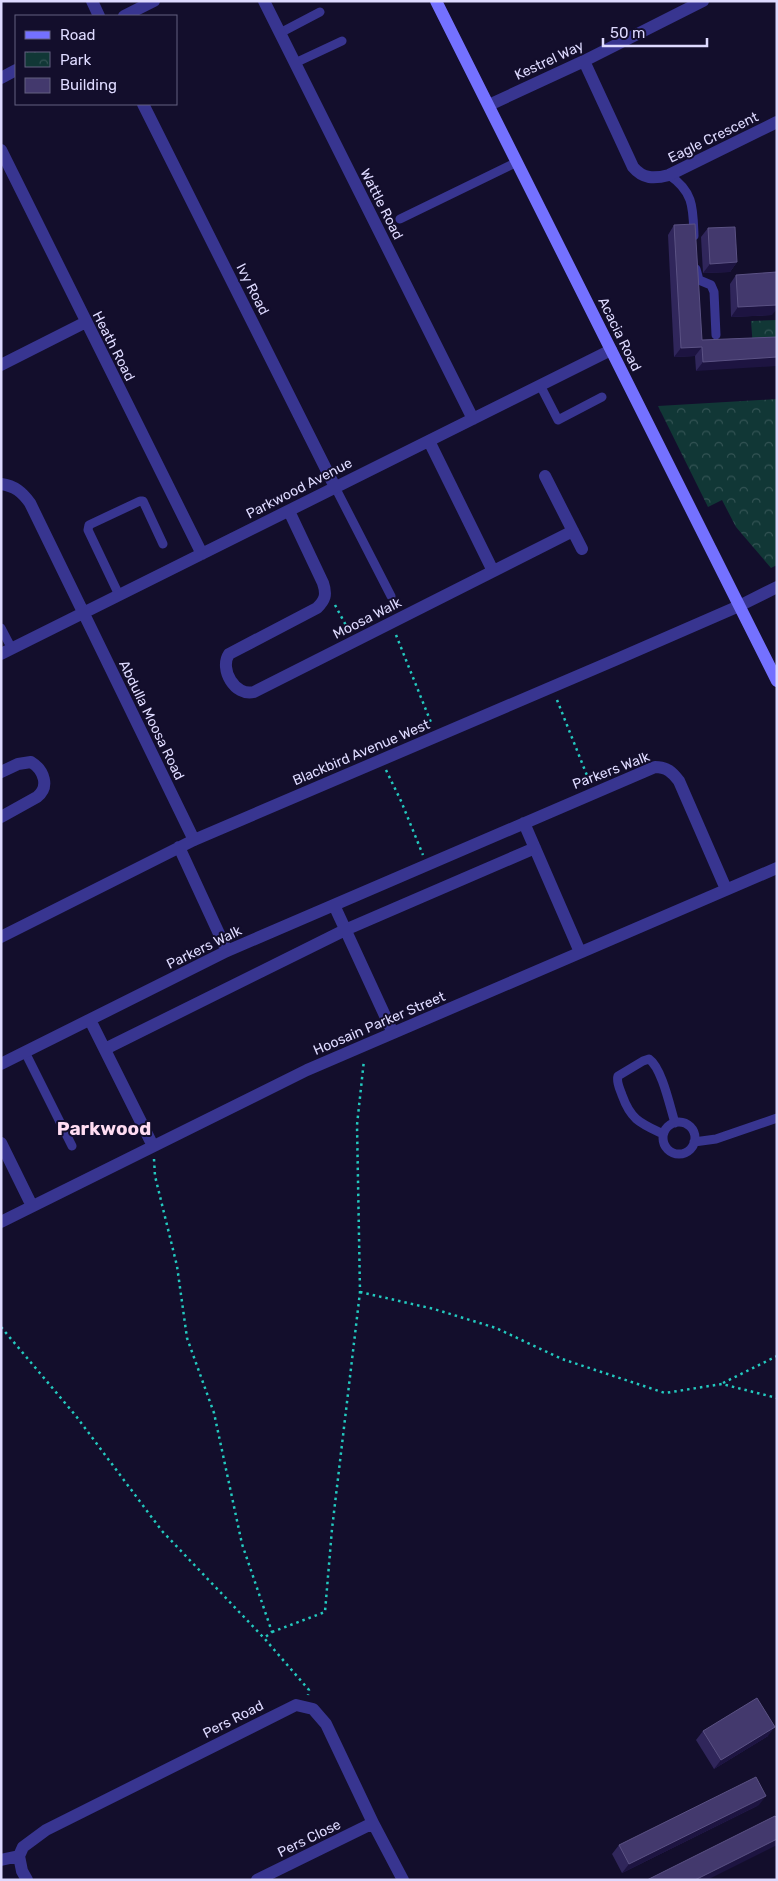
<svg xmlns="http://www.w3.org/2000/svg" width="778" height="1881" viewBox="0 0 778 1881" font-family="Rubik,sans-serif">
<defs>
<pattern id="park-crowns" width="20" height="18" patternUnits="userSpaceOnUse" patternTransform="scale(1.25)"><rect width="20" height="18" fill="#113736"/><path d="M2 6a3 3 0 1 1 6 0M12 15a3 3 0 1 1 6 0" fill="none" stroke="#335354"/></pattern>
</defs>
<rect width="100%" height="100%" fill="#130e2c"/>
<path fill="url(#park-crowns)" d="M777,320V347L753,348L751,321Z
M777,399V565L771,568L736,527L722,500L708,507L658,406Z"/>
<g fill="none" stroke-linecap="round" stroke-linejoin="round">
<path stroke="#23c9bf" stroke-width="2.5" stroke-dasharray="2.5 4" stroke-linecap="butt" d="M335,605L349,631
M396,635L432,725
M557,700L590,783
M386,770L401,801L423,855
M154,1159L155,1176L177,1266L187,1338L214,1413L242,1544L272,1632L264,1638
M360,1292L434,1309L496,1328L562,1359L665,1393L722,1384L777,1398
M1,1327L76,1416L162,1531L264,1638L309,1690L308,1695
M723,1383L777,1356
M272,1632L325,1612L332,1529L360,1292L357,1125L364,1060"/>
<path stroke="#383590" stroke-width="9" d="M280,33L320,12
M295,63L342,41
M669,175C694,192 693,208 694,236
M400,219L517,162
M696,269L699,280L711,285L714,292L716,335
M540,385L558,420L602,397
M335,487L391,596
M119,595L88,530L89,525L140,501H143L163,544
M1,628L12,649
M25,1052L72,1146
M663 1138a16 16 0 1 1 32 0a16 16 0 1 1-32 0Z
M663,1134C640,1123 631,1120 622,1095C620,1089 616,1082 618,1076L643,1061L649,1059C662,1068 670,1107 675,1123
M694,1142L716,1139L777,1118"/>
<path stroke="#383590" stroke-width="12" d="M92,1L99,16
M264,1L473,419
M124,16L154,1
M584,61L633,167C643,179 654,179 669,175L777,122
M1,78L16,70
M143,104L335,487
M489,105L584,61L703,1
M1,150L202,554
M1,365L86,322
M429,441L493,571
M545,476L582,549
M1,484C15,486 22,492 30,503L194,840
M289,511L323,583C327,595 325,600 317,608L229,654C219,669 235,697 254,692L573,531
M1,654L611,350
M1,772L18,764L31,762C44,770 50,787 37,797L1,817
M524,823L580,952
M179,847L227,951
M334,905L393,1033
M1,937L194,840L615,660L739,606L777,587
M90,1020L153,1146
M105,1049L345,930L535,848
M1,1064L227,951L655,767C667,767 672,772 679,781L726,889
M1,1143L32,1206
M1,1222L307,1070L777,868
M19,1856L22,1871L27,1880
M1,1860L19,1856L23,1847L46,1830L296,1705L313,1709L326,1724L373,1823L403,1880
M257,1880L373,1823"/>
<path stroke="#7471ff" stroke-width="12" d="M436,1L777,681"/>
</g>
<path fill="#30265b" d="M674,225L702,340L777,337L696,371L695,356L674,357L668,235Z
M708,228L737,262L730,272L703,273L701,237Z
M736,275L772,315L731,317L730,284Z
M703,1731L768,1736L714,1769L696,1740Z
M759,1805L622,1873L612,1854L619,1845Z"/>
<path fill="#1d1441" d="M737,262L730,272L703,273L710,264Z
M777,305V309L772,315L731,317L738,307Z
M702,347L695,356L674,357L681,348Z
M777,357V366L696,371L703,362Z
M775,1727L768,1736L714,1769L721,1760Z
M766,1796L759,1805L622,1873L629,1864Z
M777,1839V1845L707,1880H695Z"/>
<path fill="#43396d" stroke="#5b5284" d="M695,224L702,340L777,337V357L703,362L702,347L681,348L674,225Z
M735,227L737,262L710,264L708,228Z
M777,272V305L738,307L736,275Z
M757,1698L775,1727L721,1760L703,1731Z
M756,1777L766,1796L629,1864L619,1845Z
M775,1816L777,1818V1839L695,1880H647Z"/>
<g text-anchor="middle" stroke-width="4" stroke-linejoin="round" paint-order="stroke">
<g font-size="14" fill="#dedaff" stroke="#130e2c">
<text transform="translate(549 60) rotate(-25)" y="5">Kestrel Way</text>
<text transform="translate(713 137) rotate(-26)" y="5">Eagle Crescent</text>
<text transform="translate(382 204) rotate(63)" y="5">Wattle Road</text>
<text transform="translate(253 289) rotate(63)" y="5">Ivy Road</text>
<text transform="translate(620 334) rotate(64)" y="5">Acacia Road</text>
<text transform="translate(114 346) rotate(63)" y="5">Heath Road</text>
<text transform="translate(299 488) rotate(-27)" y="5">Parkwood Avenue</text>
<text transform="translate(367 618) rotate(-27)" y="5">Moosa Walk</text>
<text transform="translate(152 720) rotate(64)" y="5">Abdulla Moosa Road</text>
<text transform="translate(361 752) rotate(-23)" y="5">Blackbird Avenue West</text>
<text transform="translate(611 770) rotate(-21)" y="5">Parkers Walk</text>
<text transform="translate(204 947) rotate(-26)" y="5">Parkers Walk</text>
<text transform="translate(379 1023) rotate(-23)" y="5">Hoosain Parker Street</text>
<text transform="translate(233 1719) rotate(-27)" y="5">Pers Road</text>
<text transform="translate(309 1838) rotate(-26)" y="5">Pers Close</text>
</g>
<g font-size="19" font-weight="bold" fill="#ffdcf2" stroke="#130e2c">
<text x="104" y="1135">Parkwood</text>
</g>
</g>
<rect width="778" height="1881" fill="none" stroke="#dedaff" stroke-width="5"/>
<rect x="15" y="15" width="162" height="90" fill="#130e2c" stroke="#646080"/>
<rect x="25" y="31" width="25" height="8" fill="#7471ff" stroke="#646080"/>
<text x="60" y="40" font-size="15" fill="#dedaff">Road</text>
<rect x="25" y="52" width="25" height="15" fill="url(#park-crowns)" stroke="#646080"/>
<text x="60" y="65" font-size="15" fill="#dedaff">Park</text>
<rect x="25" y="78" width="25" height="15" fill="#43396d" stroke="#646080"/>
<text x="60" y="90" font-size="15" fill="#dedaff">Building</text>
<path d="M603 38v8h104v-8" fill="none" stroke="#dedaff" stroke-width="2.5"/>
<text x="610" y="38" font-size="15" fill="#dedaff" stroke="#130e2c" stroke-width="4" paint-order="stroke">50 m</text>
</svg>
